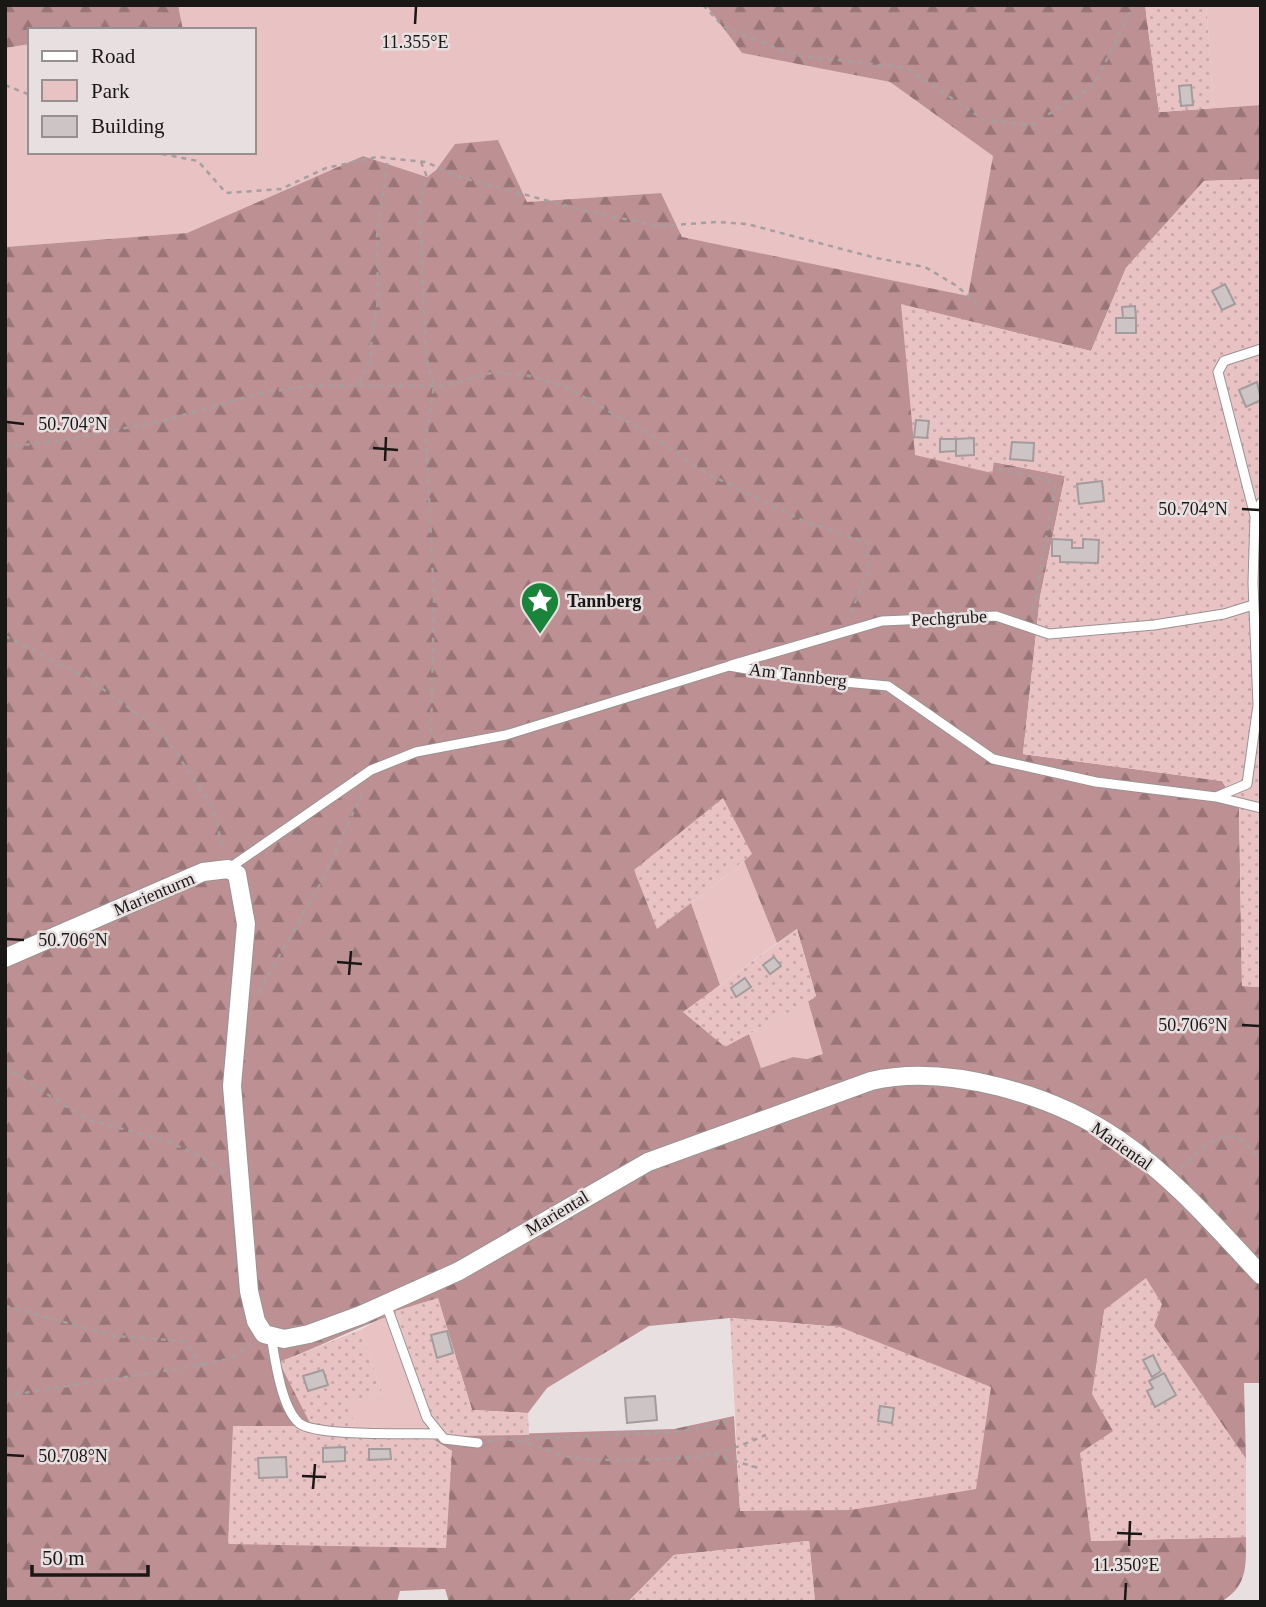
<svg xmlns="http://www.w3.org/2000/svg" width="1266" height="1607" viewBox="0 0 1266 1607" font-family="'Times New Roman',serif">
<defs>
<pattern id="forest-firs" width="22" height="20" patternUnits="userSpaceOnUse" patternTransform="scale(1.75)"><rect width="22" height="20" fill="#bd9193"/><path d="M5 1l3.5 6h-7zM16 11l3.5 6h-7z" fill="#997577"/></pattern>
<pattern id="garden-dots" width="8" height="8" patternUnits="userSpaceOnUse" patternTransform="scale(1.75)"><rect width="8" height="8" fill="#e9c2c4"/><path d="M2 2h.1M6 6h.1" fill="none" stroke="#c7a6a8" stroke-width="1.8" stroke-linecap="round"/></pattern>
</defs>
<rect width="100%" height="100%" fill="#e8e0e0"/>
<path fill="#e9c2c4" d="M178,5H706L742,53L890,82L993,156L969,297L682,237L660,193L527,202L455,144L436,170L427,177L363,156L187,233L5,247V48L30,44V152H254V30H183Z
M1206,5H1261V105L1214,108Z
M744,861L777,943L720,985L691,903Z
M808,1001L824,1054L807,1059L793,1057L761,1068L749,1034Z
M395,1311L430,1416L447,1436L434,1440L361,1436L345,1404L382,1392L360,1330Z"/>
<path fill="url(#forest-firs)" fill-rule="evenodd" d="M5,5H178L183,30H30V44L5,48Z
M706,5H1145L1159,112L1261,105V179L1204,181L1126,268L1091,351L902,305L992,473L993,462L1065,476L1040,597L1023,754L1222,781L1239,808L1242,986L1261,987V1383H1244L1246,1459L1154,1326L1113,1431L1091,1541L1246,1537C1246,1566 1248,1586 1221,1602H815L809,1541L674,1555L628,1602H449L445,1589L400,1591L397,1602H5V247L187,233L363,156L427,177L436,170L455,144L498,140L527,202L661,193L682,237L968,296L993,156L890,82L742,53ZM752,854L744,861L777,943L797,929L816,996L808,1001L823,1054L807,1059L793,1057L761,1068L749,1034L725,1046L684,1012L720,985L691,903L657,929ZM438,1299L472,1410L528,1413L547,1388L649,1326L730,1318L840,1327L740,1511L734,1416L674,1429L447,1436L434,1440L452,1451L297,1426L311,1423L280,1362C333,1341 384,1314 438,1299Z"/>
<path fill="url(#garden-dots)" d="M1145,5H1206L1214,108L1159,112Z
M1261,179V987L1242,986L1239,808L1222,781L1023,754L1040,597L1065,476L994,462L992,473L915,455L901,304L1091,351L1126,268L1204,181Z
M723,798L752,854L657,929L634,870Z
M797,929L816,997L725,1047L683,1012Z
M1146,1278L1162,1304L1154,1326L1246,1459V1537L1091,1541L1080,1453L1113,1431L1092,1394L1104,1310Z
M438,1298L472,1410L528,1413L529,1435L447,1436L430,1416L395,1311Z
M730,1318L840,1327L991,1387L976,1489L851,1510L740,1511Z
M360,1330L382,1392L346,1404L361,1436L434,1440L452,1451L446,1548L228,1544L233,1426H297L310,1423L279,1362Z
M809,1541L815,1602H628L674,1555Z"/>
<path fill="#cdc5c5" stroke="#a39b9c" stroke-width="2" d="M1191,85L1193,105L1181,106L1179,86Z
M1225,284L1235,304L1222,310L1212,291Z
M1135,306L1136,318H1123L1122,307Z
M1116,318H1136V333H1116Z
M1257,382L1261,400L1246,407L1239,390Z
M916,420L929,421L927,438L914,437Z
M974,438V455L956,456V439Z
M940,439H956V451L940,452Z
M1012,442L1034,443L1033,461L1010,459Z
M1102,481L1104,501L1079,504L1077,484Z
M1052,539L1072,540V548H1083V539L1099,540L1098,563L1060,562V556H1052Z
M774,957L781,966L770,974L763,965Z
M745,978L751,987L736,997L731,988Z
M447,1331L453,1353L437,1358L431,1335Z
M1153,1355L1161,1371L1152,1377L1143,1360Z
M323,1370L328,1385L308,1391L303,1376Z
M1164,1373L1176,1395L1155,1407L1147,1391L1153,1388L1149,1381Z
M655,1396L657,1420L627,1423L625,1398Z
M880,1406L894,1408L892,1423L878,1421Z
M345,1447V1461L323,1462V1448Z
M369,1449H390L391,1459L369,1460Z
M286,1457L287,1477L259,1478L258,1458Z"/>
<g fill="none" stroke-linecap="round" stroke-linejoin="round">
<g stroke="#9a9292" stroke-width="11">
<path id="lane" d="M1255,516L1218,372L1224,361L1261,349
M731,665L882,621L996,616L1049,634L1154,625L1224,614L1253,605
M1216,797L1247,784L1258,705L1253,583L1255,516L1261,503
M228,869L371,770L416,752L506,735L729,666L801,678L888,686L993,759L1096,782L1216,797L1261,808
M386,1304L427,1418L444,1439L478,1443
M271,1336C275,1359 281,1407 299,1423C316,1437 412,1433 439,1434"/>
</g>
<g stroke="#9a9292" stroke-width="20">
<path id="street" d="M5,958L203,872L228,869L237,874L246,924L232,1086L249,1291L256,1321L264,1334L284,1339L309,1334L361,1315L459,1271L648,1162L871,1081C948,1063 1054,1095 1119,1140C1172,1176 1217,1228 1261,1275"/>
</g>
<path stroke="#a59f9f" stroke-width="2.5" stroke-dasharray="5 5" stroke-linecap="butt" d="M703,5L724,27L794,55L907,68L984,120L1032,125L1094,85L1134,5
M5,85L30,95
M152,152L198,161L226,193L281,189L326,168L377,157L426,162L456,176L582,210L657,226L717,222L747,224L876,258L925,267L957,286L980,307
M421,162L427,177L420,199L425,339L428,367L434,386L426,438L434,599L431,735
M359,383L372,360L370,351L378,301L377,236L388,158
M5,447L58,441L162,421L260,393L310,386H443L495,372L530,376L564,386L648,433L706,473L802,520L867,543L869,570L848,619
M998,469L1048,480L1055,488L1032,616
M5,636L89,679L162,732L212,806L224,852
M258,993L323,879L363,791
M5,1067L86,1119L167,1141L200,1156L224,1172
M1181,1169L1201,1148L1226,1135L1243,1140L1261,1161
M5,1306L115,1336L185,1341L201,1365
M5,1396L201,1365L232,1358L250,1344
M525,1439L675,1432L734,1421
M488,1441C526,1434 541,1453 576,1458C603,1462 696,1460 721,1452C736,1448 751,1441 766,1435
M714,1455L759,1468"/>
<use href="#lane" stroke="#fff" stroke-width="9"/>
<use href="#street" stroke="#fff" stroke-width="18"/>
</g>
<path fill="none" stroke="#1a1717" stroke-width="2.5" d="M415,24L416,7M7,422L24,424M373,448L398,450M385,461L386,437M1242,509L1259,510M7,939L24,940M337,962L362,964M349,975L351,951M1242,1025L1259,1026M7,1455L24,1456M302,1476L326,1477M313,1489L315,1464M1117,1533L1142,1534M1129,1546L1130,1521M1125,1600L1126,1583"/>
<defs>
<g id="sight-pin" transform="scale(2.0125)"><path d="M0 17L-7.5 6A9.5 9.5 0 1 1 7.5 6Z" fill="#1a843b" stroke="#e8e0e0"/><path d="M0-6L1.8-2.2L6-1.7L2.9 1.2L3.7 5.4L0 3.3L-3.7 5.4L-2.9 1.2L-6-1.7L-1.8-2.2Z" fill="#fff"/></g>
</defs>
<g fill-rule="evenodd">
<use href="#sight-pin" x="540" y="601"/>
</g>
<g text-anchor="middle" stroke-width="5" stroke-linejoin="round" paint-order="stroke">
<g font-size="18" font-weight="bold" fill="#1a1717" stroke="#e8e0e0" text-anchor="start">
<text x="567" y="607">Tannberg</text>
</g>
<g font-size="18" fill="#1a1717" stroke="#e8e0e0">
<text transform="translate(949 618) rotate(-3)" y="6">Pechgrube</text>
<text transform="translate(798 675) rotate(7)" y="6">Am Tannberg</text>
<text transform="translate(154 894) rotate(-23)" y="6">Marienturm</text>
<text transform="translate(1122 1146) rotate(35)" y="6">Mariental</text>
<text transform="translate(557 1213) rotate(-31)" y="6">Mariental</text>
</g>
</g>
<g font-size="18" text-anchor="middle" fill="#1a1717" stroke="#e8e0e0" stroke-width="5" stroke-linejoin="round" paint-order="stroke">
<text x="415" y="48">11.355°E</text>
<text x="73" y="430">50.704°N</text>
<text x="1193" y="515">50.704°N</text>
<text x="73" y="946">50.706°N</text>
<text x="1193" y="1031">50.706°N</text>
<text x="73" y="1462">50.708°N</text>
<text x="1126" y="1571">11.350°E</text>
</g>
<rect width="1266" height="1607" fill="none" stroke="#1a1717" stroke-width="14"/>
<rect x="28" y="28" width="228" height="126" fill="#e8e0e0" stroke="#969090" stroke-width="2"/>
<rect x="42" y="51" width="35" height="10" fill="#ffffff" stroke="#969090" stroke-width="2"/>
<text x="91" y="63" font-size="21" fill="#1a1717">Road</text>
<rect x="42" y="80" width="35" height="21" fill="#e9c2c4" stroke="#969090" stroke-width="2"/>
<text x="91" y="98" font-size="21" fill="#1a1717">Park</text>
<rect x="42" y="116" width="35" height="21" fill="#cdc5c5" stroke="#969090" stroke-width="2"/>
<text x="91" y="133" font-size="21" fill="#1a1717">Building</text>
<path d="M32 1565v10h116v-10" fill="none" stroke="#1a1717" stroke-width="3.5"/>
<text x="42" y="1565" font-size="21" fill="#1a1717" stroke="#e8e0e0" stroke-width="5" paint-order="stroke">50 m</text>
</svg>
